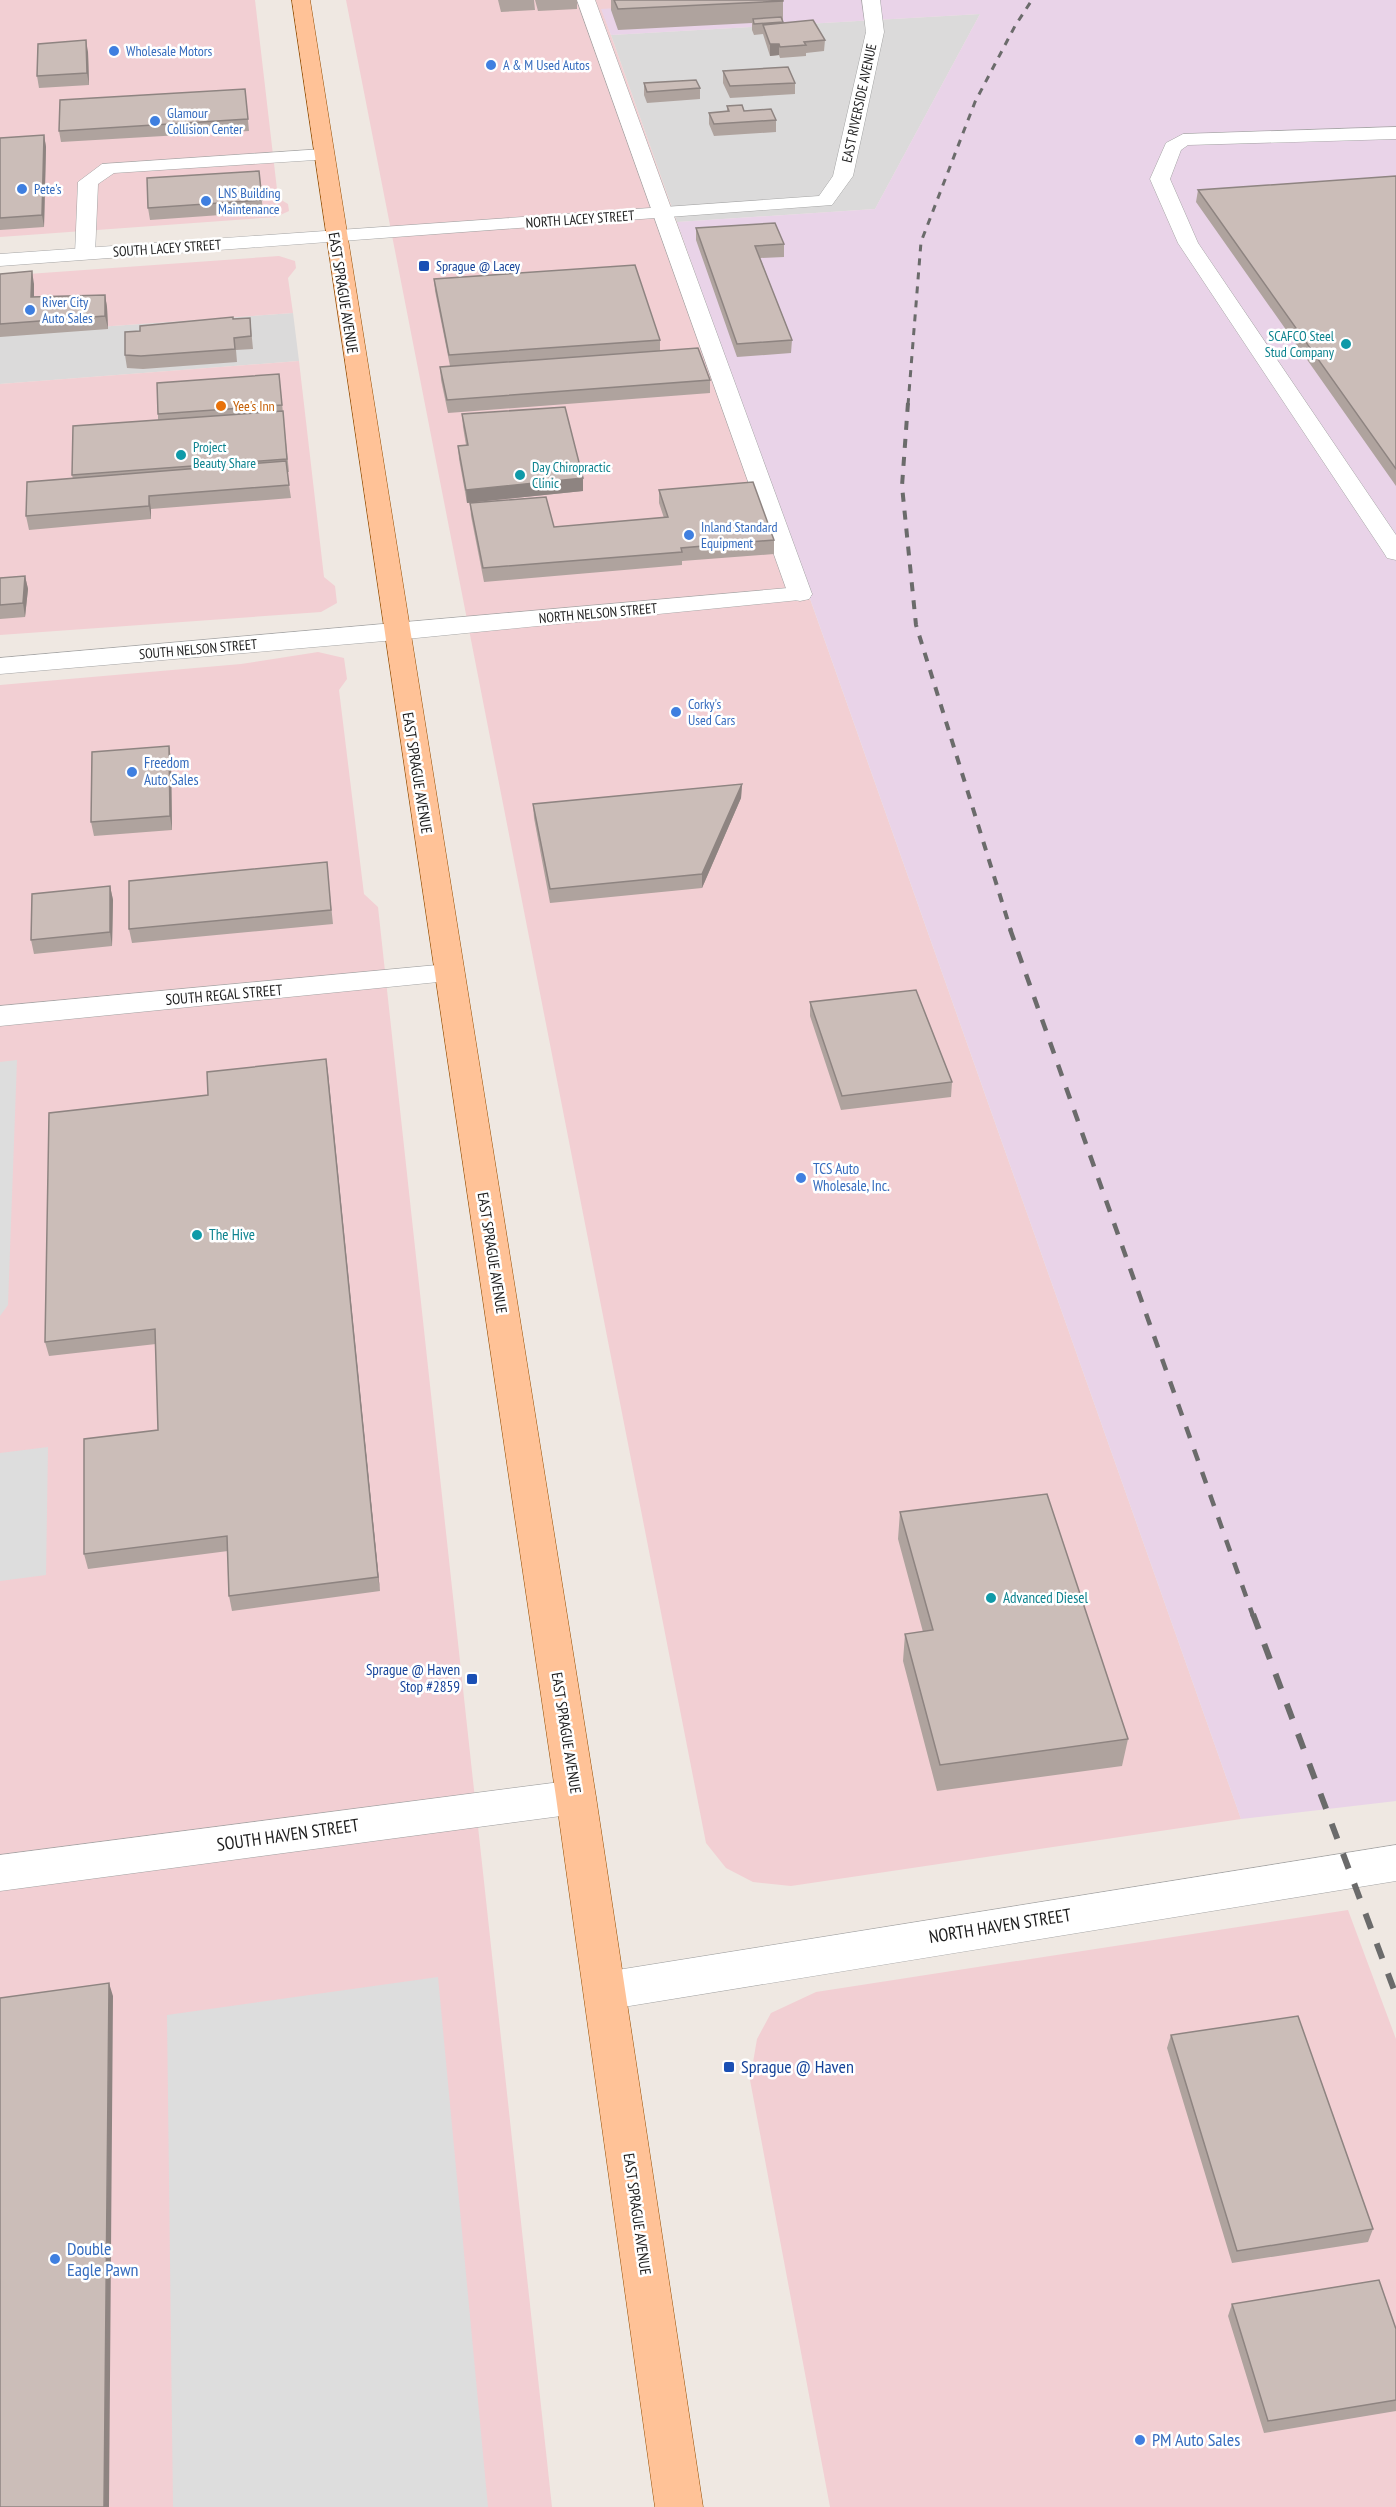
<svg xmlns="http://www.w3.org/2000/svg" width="1396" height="2507" viewBox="0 0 1396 2507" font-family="'PT Sans Narrow',sans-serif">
<rect width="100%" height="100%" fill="#efe8e2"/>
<path fill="#dbdada" d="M980,14L875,209L677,222L611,35Z
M293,313L299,361L0,384V334Z"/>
<path fill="#f2cfd3" d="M0,0H255L278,198L288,204L289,211L276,217L0,237Z
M346,0H749L602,10L1241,1819L791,1886L753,1882L726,1868L706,1843Z
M279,256L295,261L296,268L288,278L293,313L0,334V276Z
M299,361L324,577L335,586L337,603L321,612L0,635V384Z
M318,652L344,658L347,679L339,690L364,894L378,907L552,2507H0V685L241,664Z
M1348,1910L1396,2039V2507H830L750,2080L757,2039L771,2013L816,1992Z"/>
<path fill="#e9d3e8" d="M749,0H1396V1801L1241,1819L677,222L875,209L980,14L611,35L601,9Z"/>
<path fill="#ddd" d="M17,1060L8,1305L0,1316V1062Z
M48,1447L46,1575L0,1581V1453Z
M438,1977L488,2507H173L167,2015Z"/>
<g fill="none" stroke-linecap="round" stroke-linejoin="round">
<g stroke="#a4a4a4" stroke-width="1">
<path id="service" d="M577,0H595L812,594L809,599L800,601L791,599L788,594Z
M1396,127V139L1188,145L1181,150L1170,179L1198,243L1396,535V560L1387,558L1384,553L1178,243L1150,179L1166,143L1183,134Z
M323,149L333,155L330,159L114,173L98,184L95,254L92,258H78L75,254L78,182L102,164Z"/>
</g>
<g stroke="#a4a4a4" stroke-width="1">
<path id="minor" d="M862,0H880L884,32L853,176L832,205L0,266V254L819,196L833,176L866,32Z
M800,587L809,589L812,594L809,599L396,640L0,674V658Z
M448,964L458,966L463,973L458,980L0,1026V1006Z
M576,1780L590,1785L596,1797L590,1809L576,1814L0,1891V1855Z
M1396,1845V1881L605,2010L590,2005L584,1991L590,1977L605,1972Z"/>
</g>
<g stroke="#964d00" stroke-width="1">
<path id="primary" d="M292,0H310L596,1797L703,2507H655L556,1797Z"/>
</g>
<use href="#service" fill="#fff" fill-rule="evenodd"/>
<use href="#minor" fill="#fff" fill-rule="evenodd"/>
<use href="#primary" fill="#ffc297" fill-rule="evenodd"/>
<path stroke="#6b6b6b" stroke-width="3" stroke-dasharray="7 7" stroke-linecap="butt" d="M908,405L921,242L975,102L1015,26L1032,0"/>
<path stroke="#6b6b6b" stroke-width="4" stroke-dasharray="9 9" stroke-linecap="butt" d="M908,403L902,486L916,625L1011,931"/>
<path stroke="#6b6b6b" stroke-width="4.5" stroke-dasharray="12 12" stroke-linecap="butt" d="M1010,929L1253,1616"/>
<path stroke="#6b6b6b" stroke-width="6" stroke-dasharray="16 16" stroke-linecap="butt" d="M1253,1614L1396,1995"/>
</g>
<path fill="#afa39e" d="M498,0H534L535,10L501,12Z
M535,0H577V9L538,11Z
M611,0H783V23L825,40L824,51L806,53V56L780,58L779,55L770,56L763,34L754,35L752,30V23L618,30L611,10Z
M88,52L89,85L39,88L37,76Z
M723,71L795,83V94L730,98L723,83Z
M644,83L700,88V99L647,103L644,95Z
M245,89L249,131L61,142L59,131Z
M727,106L776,120V132L714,136L709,124V113L727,112Z
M44,135L46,147L44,227L0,230V138Z
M259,171L263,212L150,220L148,208Z
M1396,176V486L1196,202L1198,190Z
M696,228L784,244V257L760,258L792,340L791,353L737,357L696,240Z
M0,274L34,284V297L105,295L107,307L108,329L0,337Z
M434,279L660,340V350L710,380V393L448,413L441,380L440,367L450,366L435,291Z
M250,318L253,349L236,350L237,362L143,369L127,368L125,355L140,331Z
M279,374L289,472H287L291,498L151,509V519L29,530L26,516L73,479L72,475L158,420V414Z
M462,414L583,491L467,503L459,459L458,446L466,445L463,427Z
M659,490L774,540V554L682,561V565L484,582L471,516L470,503L554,527L664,518L659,503Z
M25,576L28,589L25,617L0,619V578Z
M169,746L171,759L172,830L94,836L91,822Z
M742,784L741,798L702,888L550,903L534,818L533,804Z
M328,876L333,924L132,943L129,929Z
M110,886L113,900L112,946L34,954L31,940Z
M810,1002L952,1082L951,1097L841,1110L810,1016Z
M326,1059L380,1591L232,1611L229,1596L228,1551L88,1569L84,1554L158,1430L156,1344L49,1356L45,1342L208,1095Z
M900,1512L1128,1739L1122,1766L937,1791L903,1661L905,1634L923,1632L898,1539Z
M1171,2035L1373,2229L1368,2242L1232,2263L1167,2048Z
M1232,2304L1396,2329V2411L1264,2433L1228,2316Z"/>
<path fill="#8e8481" d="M86,40L88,52L89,85L87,73Z
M770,44H779V55L770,56Z
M44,135L46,147L44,227L42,215Z
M32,271L34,284V310L31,297Z
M105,295L107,307L108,329L105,316Z
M583,478V491L467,503L466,490Z
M149,496L151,509V519L149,506Z
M25,576L28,589L25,617L23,603Z
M169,746L171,759L172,830L170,816Z
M742,784L741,798L702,888V874Z
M110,886L113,900L112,946L110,932Z
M326,1059L328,1073L380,1591L378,1577Z
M109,1983L113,1996L109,2507H104Z"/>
<path fill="#cbbdb8" stroke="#8e8481" stroke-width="1.5" d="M614,0H783V1L618,9Z
M781,17L783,22L754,24L753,19Z
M813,20L825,40L804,42L806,45L780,47L779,44H770L763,25Z
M86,40L87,73L37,76L38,44Z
M788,67L795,83L730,86L723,71Z
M696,80L700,88L647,92L644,83Z
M245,89L248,119L59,131L60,100Z
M742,105L744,111L771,109L776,120L714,124L709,113L729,111L727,106Z
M44,135L42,215L0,218V138Z
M259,171L262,200L148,208L147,178Z
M1396,176V469L1198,190Z
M775,223L784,244L755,246L792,340L737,344L696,228Z
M635,265L660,340L449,355L434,279Z
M32,271L31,297L105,295V316L0,324V274Z
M233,317V319L250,318L251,336L234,338L235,349L141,356L125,355V332L140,331V326Z
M698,348L710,380L447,400L440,367Z
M279,374L282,405L158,414L157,383Z
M565,407L583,478L466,490L458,446L468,445L462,414Z
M283,411L287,459L72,475L73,426Z
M286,461L289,485L149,496V506L26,516L27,482Z
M753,482L774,540L681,548L682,552L483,568L470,503L546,497L554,527L668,517L659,490Z
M25,576L23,603L0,605V578Z
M169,746L170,816L91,822L92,752Z
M742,784L702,874L550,889L533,804Z
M327,862L331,910L129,929V881Z
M110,886V932L31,940L32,894Z
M916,990L952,1082L842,1096L810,1002Z
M326,1059L378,1577L229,1596L227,1536L84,1554V1439L158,1430L155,1329L45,1342L49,1113L208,1095L207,1072Z
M1047,1494L1128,1739L940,1765L905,1634L933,1630L900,1512Z
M109,1983L104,2507H0V1998Z
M1298,2016L1373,2229L1237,2251L1171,2035Z
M1379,2280L1396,2329V2400L1268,2421L1232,2304Z"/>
<g fill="#3f7fe0" stroke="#fff" stroke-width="2">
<circle cx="114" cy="51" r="6"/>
<circle cx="491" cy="65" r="6"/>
<circle cx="155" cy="121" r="6"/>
<circle cx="22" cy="189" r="6"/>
<circle cx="206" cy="201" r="6"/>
<circle cx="30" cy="310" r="6"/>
<circle cx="689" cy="535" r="6"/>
<circle cx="676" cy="712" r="6"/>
<circle cx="132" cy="772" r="6"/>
<circle cx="801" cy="1178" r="6"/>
<circle cx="55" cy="2259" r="6"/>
<circle cx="1140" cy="2440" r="6"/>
</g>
<g fill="#1a4fb4" stroke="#fff" stroke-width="2">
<rect x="418" y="260" width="12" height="12" rx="3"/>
<rect x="466" y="1673" width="12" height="12" rx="3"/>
<rect x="723" y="2061" width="12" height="12" rx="3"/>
</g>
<g fill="#0f9aa8" stroke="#fff" stroke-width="2">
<circle cx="1346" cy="344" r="6"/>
<circle cx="181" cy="455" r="6"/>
<circle cx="520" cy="475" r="6"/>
<circle cx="197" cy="1235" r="6"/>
<circle cx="991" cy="1598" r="6"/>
</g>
<circle fill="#e8710a" stroke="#fff" stroke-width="2" cx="221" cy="406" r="6"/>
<g text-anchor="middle" stroke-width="5" stroke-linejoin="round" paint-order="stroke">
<g font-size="14" fill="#366cbe" stroke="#fff" text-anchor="start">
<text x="126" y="56">Wholesale Motors</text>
<text x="503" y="70">A &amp; M Used Autos</text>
<text x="167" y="118">Glamour<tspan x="167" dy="16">Collision Center</tspan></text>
<text x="34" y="194">Pete's</text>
<text x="218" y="198">LNS Building<tspan x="218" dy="16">Maintenance</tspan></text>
<text x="42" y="307">River City<tspan x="42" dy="16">Auto Sales</tspan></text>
<text x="701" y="532">Inland Standard<tspan x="701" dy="16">Equipment</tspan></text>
<text x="688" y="709">Corky's<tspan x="688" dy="16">Used Cars</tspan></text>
</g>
<g font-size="14" fill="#1d1d1d" stroke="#fff">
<text transform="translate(859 103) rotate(-78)" y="5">EAST RIVERSIDE AVENUE</text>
<text transform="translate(580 219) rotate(-4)" y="5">NORTH LACEY STREET</text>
<text transform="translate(167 248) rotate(-4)" y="5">SOUTH LACEY STREET</text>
<text transform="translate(598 613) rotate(-5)" y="5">NORTH NELSON STREET</text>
<text transform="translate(198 649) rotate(-5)" y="5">SOUTH NELSON STREET</text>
</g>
<g font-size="14" fill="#164399" stroke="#fff" text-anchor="start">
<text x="436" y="271">Sprague @ Lacey</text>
</g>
<g font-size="14" fill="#0d838f" stroke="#fff" text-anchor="start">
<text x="1334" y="341" text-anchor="end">SCAFCO Steel<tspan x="1334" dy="16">Stud Company</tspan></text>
<text x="193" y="452">Project<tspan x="193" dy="16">Beauty Share</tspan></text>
<text x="532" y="472">Day Chiropractic<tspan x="532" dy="16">Clinic</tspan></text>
</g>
<g font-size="14" fill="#c56008" stroke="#fff" text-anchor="start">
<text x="233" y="411">Yee's Inn</text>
</g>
<g font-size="15" fill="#1d1d1d" stroke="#fff">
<text transform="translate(343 293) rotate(81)" y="5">EAST SPRAGUE AVENUE</text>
<text transform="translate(417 773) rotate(81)" y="5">EAST SPRAGUE AVENUE</text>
<text transform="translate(224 995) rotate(-5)" y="5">SOUTH REGAL STREET</text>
<text transform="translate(492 1253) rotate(81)" y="5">EAST SPRAGUE AVENUE</text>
<text transform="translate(566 1733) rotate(81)" y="5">EAST SPRAGUE AVENUE</text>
<text transform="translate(637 2214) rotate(82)" y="5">EAST SPRAGUE AVENUE</text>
</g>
<g font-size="15" fill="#366cbe" stroke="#fff" text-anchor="start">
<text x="144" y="768">Freedom<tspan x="144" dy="17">Auto Sales</tspan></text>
<text x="813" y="1174">TCS Auto<tspan x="813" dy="17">Wholesale, Inc.</tspan></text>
</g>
<g font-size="15" fill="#0d838f" stroke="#fff" text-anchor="start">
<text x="209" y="1240">The Hive</text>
<text x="1003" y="1603">Advanced Diesel</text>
</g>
<g font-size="15" fill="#164399" stroke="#fff" text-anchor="end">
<text x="460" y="1675">Sprague @ Haven<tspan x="460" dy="17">Stop #2859</tspan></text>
</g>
<g font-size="18" fill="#1d1d1d" stroke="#fff">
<text transform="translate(288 1835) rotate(-8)" y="6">SOUTH HAVEN STREET</text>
<text transform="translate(1000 1926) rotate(-9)" y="6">NORTH HAVEN STREET</text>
</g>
<g font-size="18" fill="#164399" stroke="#fff" text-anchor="start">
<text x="741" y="2073">Sprague @ Haven</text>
</g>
<g font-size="18" fill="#366cbe" stroke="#fff" text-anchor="start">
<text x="67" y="2255">Double<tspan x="67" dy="21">Eagle Pawn</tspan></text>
<text x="1152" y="2446">PM Auto Sales</text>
</g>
</g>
</svg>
